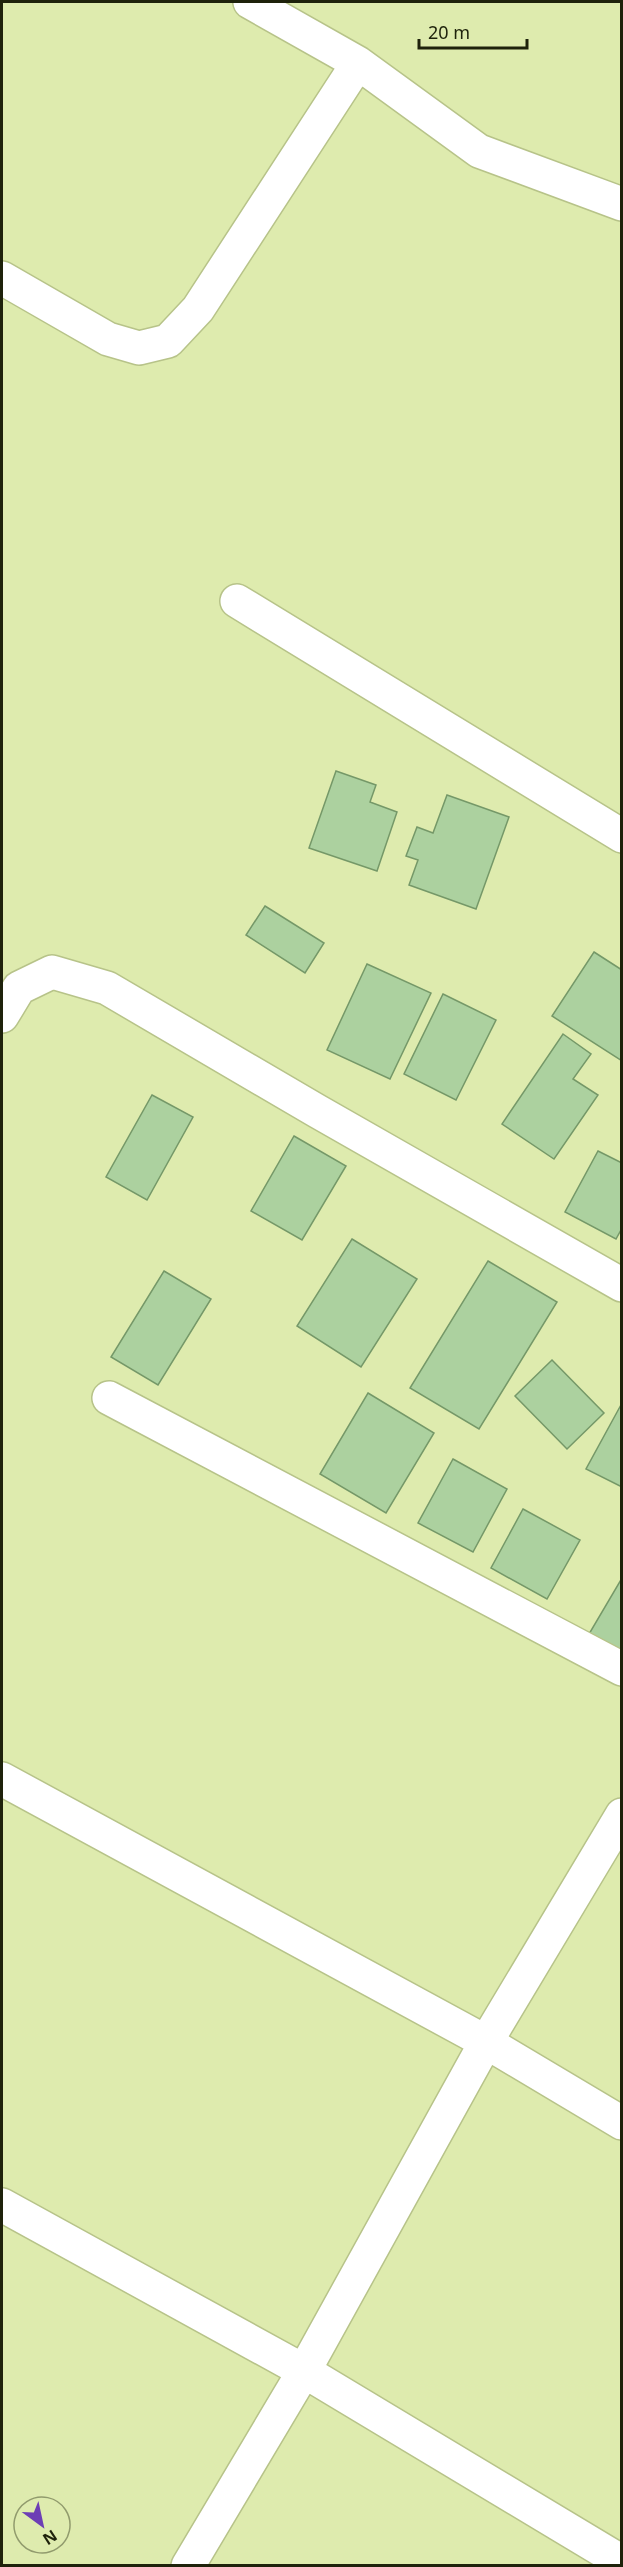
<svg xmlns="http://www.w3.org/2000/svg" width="623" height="2567" viewBox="0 0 623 2567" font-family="'Noto Sans',sans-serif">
<rect width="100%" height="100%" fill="#deebae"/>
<path fill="#acd19f" stroke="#759868" stroke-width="1.5" d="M336,771L376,785L370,802L397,812L377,871L309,848Z
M447,795L509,817L476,909L409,885L418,860L406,856L417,827L433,833Z
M265,906L324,943L305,973L246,935Z
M594,952L622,970V1061L552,1016Z
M367,964L431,993L390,1079L327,1050Z
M443,994L496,1020L456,1100L404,1074Z
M563,1034L591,1054L573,1079L598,1095L554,1159L502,1124Z
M152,1095L193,1117L147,1200L106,1177Z
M294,1136L346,1166L302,1240L251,1211Z
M598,1151L622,1163V1228L616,1239L565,1212Z
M352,1239L417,1279L361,1367L297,1326Z
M488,1261L557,1302L479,1429L410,1388Z
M164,1271L211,1299L158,1385L111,1357Z
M552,1360L604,1413L567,1449L515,1396Z
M368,1393L434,1433L386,1513L320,1474Z
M622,1403V1487L586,1469Z
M453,1459L507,1489L473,1552L418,1523Z
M523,1509L580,1540L547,1599L491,1568Z
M622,1578V1653L589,1634Z"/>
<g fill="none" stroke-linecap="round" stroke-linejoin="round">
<g stroke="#b7c389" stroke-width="36">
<path id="street" d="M250,2L358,63L479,151L622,204
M2,278L108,339L139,348L168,341L198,309L358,63
M237,601L622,836
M2,1016L19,988L52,972L107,988L317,1111L622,1285
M109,1398L622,1669
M2,1779L486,2042L622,2123
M2,2205L304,2371L622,2562
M188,2566L304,2371L486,2042L622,1815"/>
</g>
<use href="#street" stroke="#fff" stroke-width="33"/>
</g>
<rect width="623" height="2567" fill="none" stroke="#1e220b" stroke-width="6"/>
<g transform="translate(42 2525) rotate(147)"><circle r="28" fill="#deebae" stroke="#919b6d" stroke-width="1.5"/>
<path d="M0-4.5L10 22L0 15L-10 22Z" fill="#6d3eb5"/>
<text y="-9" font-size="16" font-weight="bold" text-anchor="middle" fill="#1e220b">N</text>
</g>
<path d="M419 39v9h108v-9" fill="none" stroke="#1e220b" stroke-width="3"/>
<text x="428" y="39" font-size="18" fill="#1e220b" stroke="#deebae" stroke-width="4.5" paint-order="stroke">20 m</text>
</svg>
